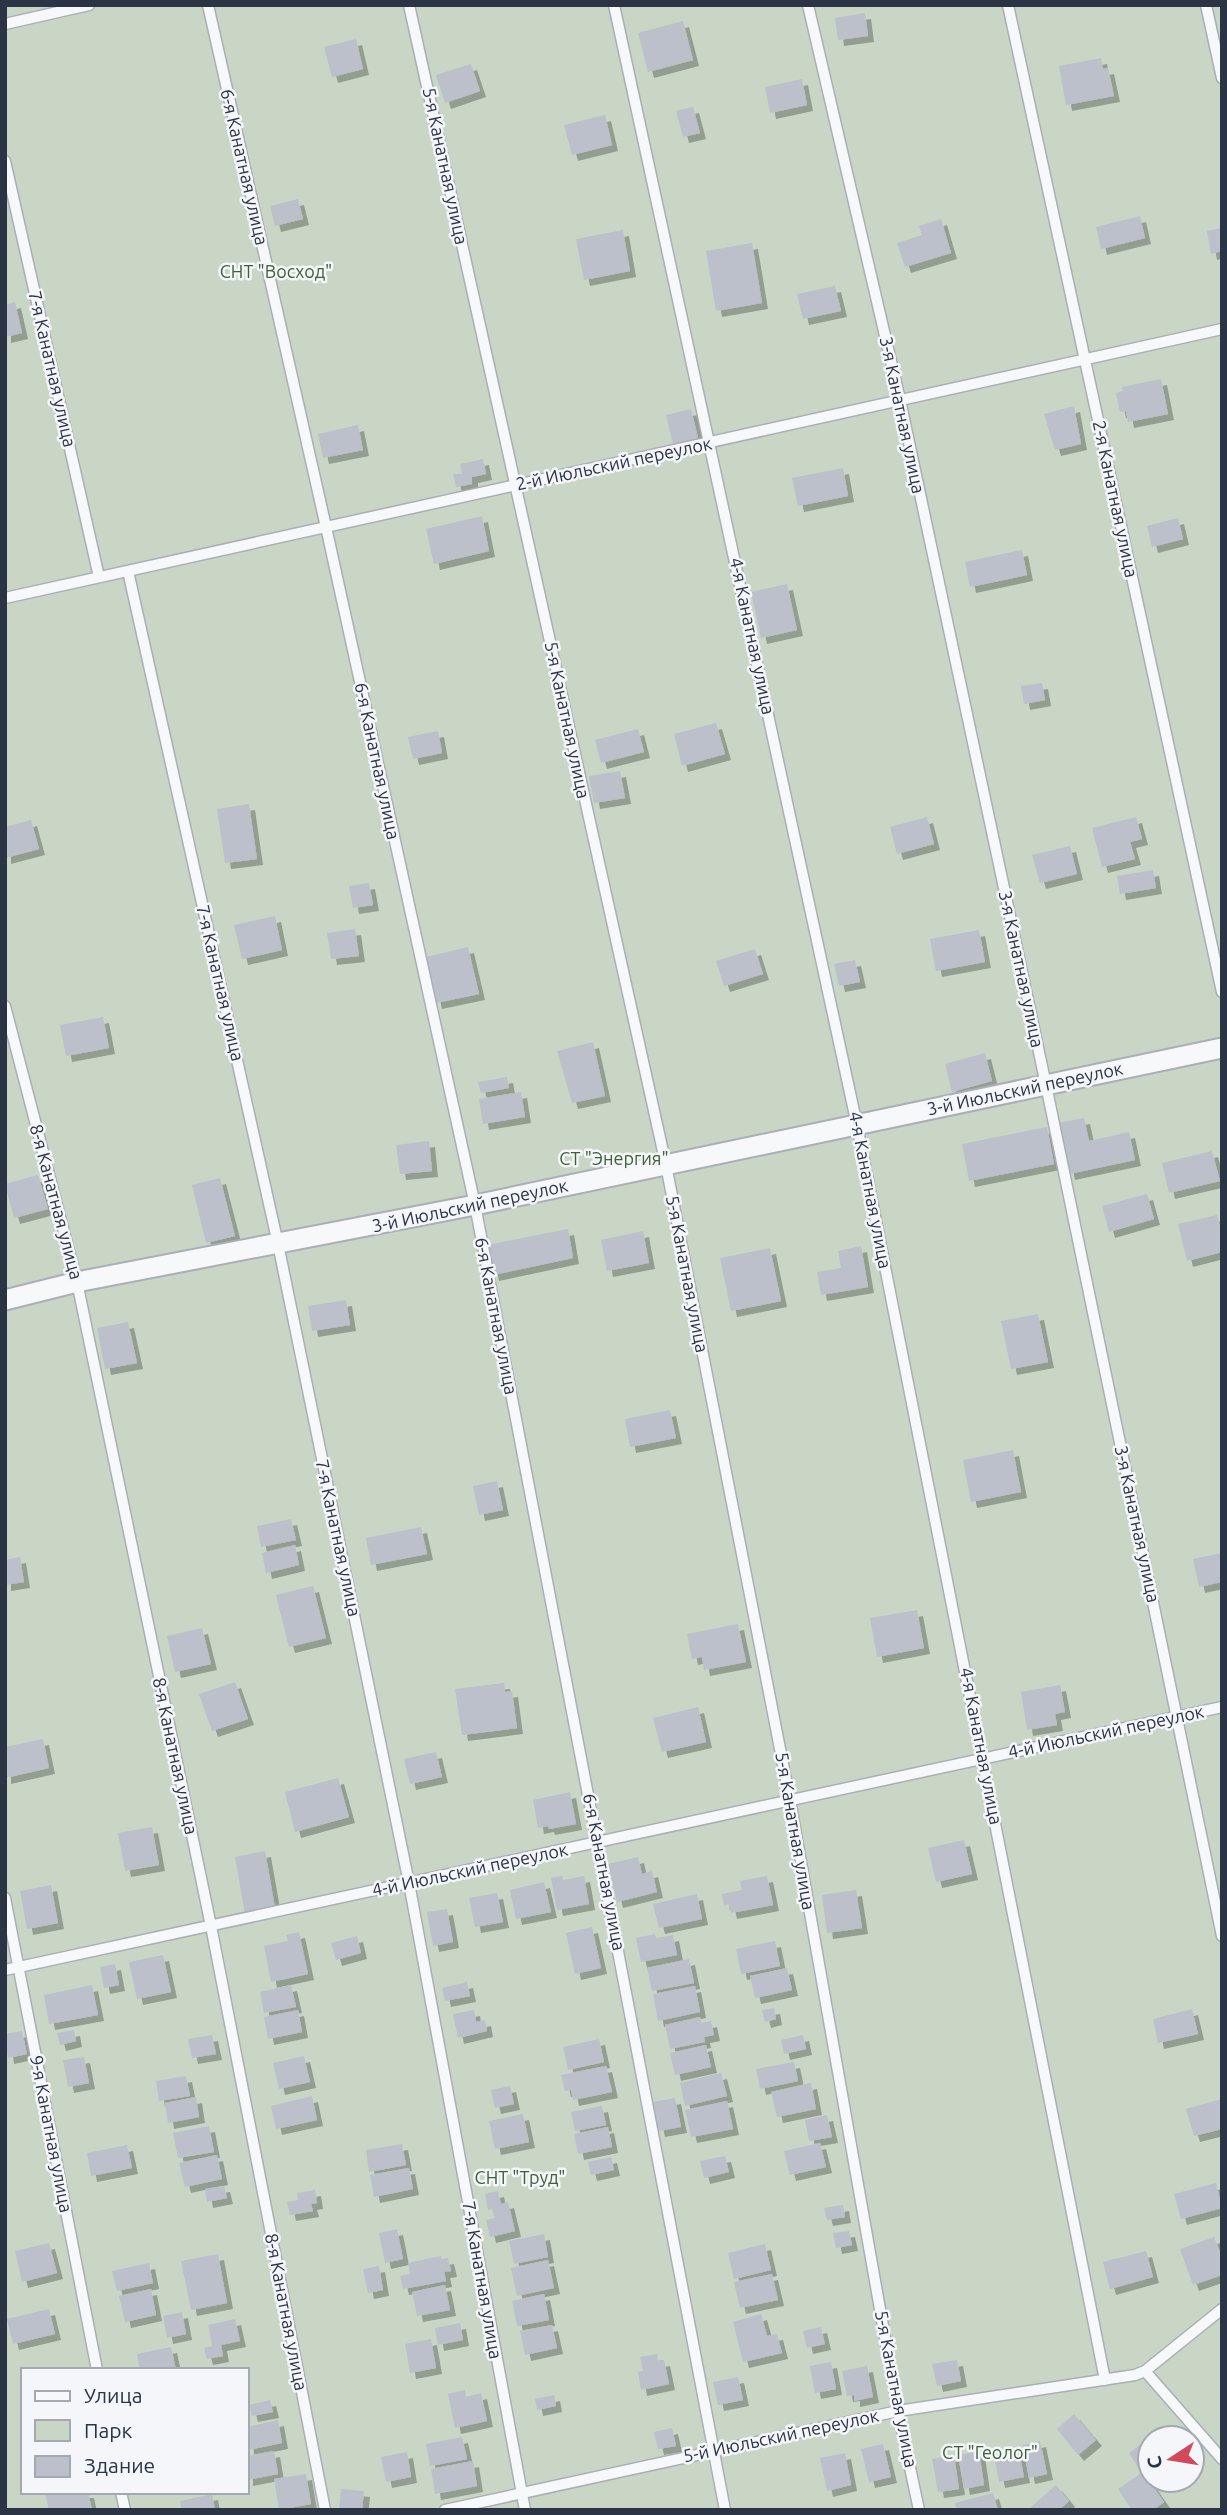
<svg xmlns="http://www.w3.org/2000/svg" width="1227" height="2515" viewBox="0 0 1227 2515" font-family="Ubuntu,sans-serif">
<defs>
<filter id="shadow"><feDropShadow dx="6" dy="6" stdDeviation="0" flood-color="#0004"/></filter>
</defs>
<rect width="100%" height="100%" fill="#e4e7ec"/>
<path fill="#c9d6c5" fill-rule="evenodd" d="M5,5H1222V2510H5ZM23,2370H247V2492H23ZM1150,2438H1192V2480H1150Z"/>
<path fill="#bbc0ca" filter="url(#shadow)" d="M865,13L868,36L838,40L835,18Z
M683,21L693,60L648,72L638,33Z
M356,39L363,69L332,77L324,47Z
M1101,58L1103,69L1108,68L1114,96L1066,105L1059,66Z
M471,64L480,91L445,103L436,75Z
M802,79L807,105L770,113L765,87Z
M693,107L700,133L683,137L676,111Z
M605,115L612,145L572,155L564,125Z
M298,199L303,219L275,226L270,206Z
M1140,216L1145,238L1101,249L1096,227Z
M941,219L951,253L905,267L897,243L922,235L919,226Z
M1222,228V251L1211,254L1207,231Z
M623,230L630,271L584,280L576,239Z
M752,243L762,303L716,311L706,251Z
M835,286L841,311L803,319L797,294Z
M15,302L22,333L5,337V305Z
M1161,379L1168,414L1128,422L1126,411L1120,412L1116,393L1123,391L1122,387Z
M1074,406L1081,444L1055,450L1044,414Z
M691,409L698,438L673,444L666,415Z
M358,425L363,450L323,458L318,434Z
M483,459L486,474L472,477V484L456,487L453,474H462L460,464Z
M843,468L848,496L798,506L792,478Z
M482,516L489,551L434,564L426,529Z
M1178,518L1183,539L1152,547L1147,526Z
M1022,550L1027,575L970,587L965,562Z
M787,584L797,630L761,638L751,592Z
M1042,683L1045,700L1024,704L1021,686Z
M716,723L725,754L682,766L674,734Z
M638,729L644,752L601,763L595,740Z
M438,731L442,753L413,759L408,737Z
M620,771L625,798L594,803L589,776Z
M249,804L257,859L225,863L217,809Z
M927,817L934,844L897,854L890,827Z
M1136,817L1142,839L1130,842L1135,859L1102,867L1092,828Z
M31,820L39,849L5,858V827Z
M1070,846L1077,874L1040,883L1032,855Z
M1153,870L1156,888L1120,894L1117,876Z
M369,883L373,905L353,908L349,886Z
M275,916L282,950L242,959L234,925Z
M355,929L359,956L331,959L327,933Z
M979,930L985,962L936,971L930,939Z
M468,947L479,994L436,1003L426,957Z
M755,949L763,974L724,986L716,961Z
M855,960L860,982L839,986L834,964Z
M103,1017L109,1048L66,1056L60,1025Z
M593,1042L605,1096L572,1103L557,1051Z
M985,1053L992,1081L952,1092L945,1064Z
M507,1077L509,1088L481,1093L478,1082Z
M521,1092L525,1117L483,1124L479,1099Z
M1084,1118L1089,1141L1129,1132L1135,1160L1069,1174L1058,1123Z
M1047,1127L1054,1164L969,1181L962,1144Z
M429,1141L432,1171L400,1174L396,1145Z
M1212,1151L1220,1181L1169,1193L1162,1163Z
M38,1175L48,1209L14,1218L5,1184Z
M220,1178L235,1236L206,1243L192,1185Z
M1147,1194L1154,1219L1109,1232L1102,1206Z
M1217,1215L1222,1234V1252L1187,1261L1178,1224Z
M568,1229L573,1258L493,1275L487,1245Z
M643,1231L649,1263L607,1271L601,1240Z
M861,1246L868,1287L821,1295L817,1272L841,1268L838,1251Z
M770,1248L781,1301L731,1311L720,1258Z
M346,1300L350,1325L312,1331L308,1306Z
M1038,1314L1048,1362L1011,1369L1001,1321Z
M128,1322L137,1363L105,1369L97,1328Z
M670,1410L676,1438L630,1447L625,1419Z
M1013,1450L1021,1492L971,1502L963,1460Z
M497,1481L503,1510L479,1515L473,1486Z
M291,1519L296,1540L261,1547L257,1526Z
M421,1527L427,1554L371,1565L366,1538Z
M295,1545L299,1565L266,1573L262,1553Z
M1222,1553V1582L1199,1587L1193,1559Z
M20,1557L24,1582L5,1585V1560Z
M313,1586L326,1638L289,1647L276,1595Z
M917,1610L924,1648L877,1657L870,1618Z
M738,1624L746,1662L704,1670L702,1657L692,1659L687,1634Z
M202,1628L211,1664L175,1672L167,1636Z
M235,1682L248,1719L212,1731L199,1694Z
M504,1683L505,1692L512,1691L517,1728L462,1735L455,1689Z
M1060,1685L1065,1712L1055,1714L1057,1725L1027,1730L1021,1692Z
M698,1707L706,1742L662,1752L653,1718Z
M43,1739L49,1768L5,1778V1747Z
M436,1752L442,1777L410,1784L404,1759Z
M338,1778L349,1817L295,1832L285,1792Z
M570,1792L576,1824L549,1829L548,1826L538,1828L533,1800Z
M152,1827L159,1865L125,1871L118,1833Z
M964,1840L972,1874L936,1882L928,1848Z
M265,1851L275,1908L245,1914L235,1857Z
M638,1857L642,1874L652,1871L657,1892L617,1902L608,1864Z
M562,1876L563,1880L584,1876L589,1904L557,1910L551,1878Z
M767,1876L773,1905L731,1913L729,1904L724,1905L722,1894L742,1890L740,1881Z
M544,1882L551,1912L516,1919L510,1890Z
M51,1885L58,1923L27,1929L20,1891Z
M856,1890L862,1928L827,1933L822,1895Z
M497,1893L503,1922L475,1927L469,1898Z
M697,1894L702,1919L659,1928L653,1904Z
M447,1909L453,1942L433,1946L427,1912Z
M592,1927L601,1968L575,1974L566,1933Z
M299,1932L308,1974L271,1982L264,1946L288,1941L286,1935Z
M655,1934L656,1938L673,1935L677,1955L641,1962L636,1938Z
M357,1936L361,1953L336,1960L331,1943Z
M775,1941L780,1966L741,1974L736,1949Z
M163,1955L171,1992L137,1999L129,1962Z
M689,1959L694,1983L652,1991L647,1968Z
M115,1964L119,1985L104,1988L100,1967Z
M787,1968L792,1990L755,1998L750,1976Z
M467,1982L470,1996L445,2001L442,1988Z
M92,1985L98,2015L49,2024L44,1995Z
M291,1985L296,2007L264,2013L260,1992Z
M695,1986L700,2012L658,2021L653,1994Z
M774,2008L776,2019L765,2022L762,2010Z
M1192,2009L1198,2034L1158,2043L1153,2019Z
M298,2010L302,2032L268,2039L264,2017Z
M474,2010L476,2022L485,2020L487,2031L458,2038L453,2014Z
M700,2017L701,2023L711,2021L714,2035L704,2037L705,2042L670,2049L665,2025Z
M74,2030L76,2041L60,2045L57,2033Z
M22,2031L27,2054L8,2058L5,2034Z
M212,2035L216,2054L192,2058L188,2039Z
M803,2035L806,2049L784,2054L781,2040Z
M599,2039L604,2062L568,2070L563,2047Z
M706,2045L711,2067L675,2075L670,2053Z
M304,2056L310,2082L279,2089L273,2063Z
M84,2057L89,2083L68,2087L63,2060Z
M794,2062L798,2081L760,2089L756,2069Z
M606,2066L612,2092L573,2100L571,2090L565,2091L561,2075Z
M721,2073L727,2096L685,2106L680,2083Z
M186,2076L190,2096L159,2101L156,2081Z
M811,2083L816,2109L777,2117L771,2092Z
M510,2086L514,2104L495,2108L491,2090Z
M312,2096L317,2120L276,2129L271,2106Z
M196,2097L199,2117L168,2123L165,2103Z
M675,2098L681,2127L659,2131L653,2102Z
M1222,2099V2129L1194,2136L1186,2109Z
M727,2101L733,2129L691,2137L685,2110Z
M602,2106L606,2125L575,2131L571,2112Z
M523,2114L529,2142L495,2149L489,2121Z
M827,2115L832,2137L809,2141L805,2120Z
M209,2126L214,2152L178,2158L173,2133Z
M608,2127L612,2147L578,2154L574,2134Z
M820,2143L826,2167L790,2175L784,2151Z
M402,2144L406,2165L369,2172L366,2150Z
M127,2145L132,2168L91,2176L87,2153Z
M217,2155L222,2179L185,2187L179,2163Z
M725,2156L729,2172L704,2178L700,2161Z
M611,2157L614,2170L591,2175L588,2162Z
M409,2168L413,2189L374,2197L370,2175Z
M1216,2183L1222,2208L1181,2219L1174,2194Z
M224,2186L227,2198L207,2202L205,2189Z
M315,2190L317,2203L311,2204L313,2211L290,2215L287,2202L298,2200L297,2193Z
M498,2191L501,2204L508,2202L515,2231L490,2237L486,2220L495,2218L492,2209L488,2210L485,2194Z
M843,2205L845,2217L827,2220L824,2208Z
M397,2229L403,2259L385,2263L379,2233Z
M849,2231L852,2245L836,2248L833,2233Z
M544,2234L548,2257L514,2264L509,2241Z
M1214,2237L1222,2257V2275L1193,2285L1180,2249Z
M49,2243L57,2273L22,2282L15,2251Z
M765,2244L771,2270L734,2279L728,2253Z
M1146,2251L1153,2277L1110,2289L1103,2262Z
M218,2254L227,2303L191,2310L181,2261Z
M441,2256L442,2259L448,2258L451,2271L444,2272L446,2281L403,2289L400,2276L410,2274L408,2263Z
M548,2260L554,2288L517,2296L511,2268Z
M149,2263L153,2283L117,2291L112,2271Z
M379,2266L383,2290L368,2293L363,2269Z
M772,2274L778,2300L740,2308L734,2282Z
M445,2285L450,2310L417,2316L412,2292Z
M151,2289L156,2315L125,2322L119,2296Z
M544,2294L549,2320L517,2326L512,2301Z
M49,2309L55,2334L13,2344L7,2319Z
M182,2312L186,2334L167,2338L163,2316Z
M761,2314L767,2336L777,2334L782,2353L743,2362L733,2322Z
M235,2319L240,2341L221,2345L223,2356L207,2359L204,2348L212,2346L208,2325Z
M460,2323L463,2340L438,2345L435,2328Z
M552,2325L557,2348L525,2355L520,2331Z
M821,2327L825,2344L807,2348L803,2331Z
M431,2339L436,2368L410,2373L405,2344Z
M171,2347L176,2370H140L137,2354Z
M657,2354L658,2361L664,2360L669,2384L641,2390L638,2372L643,2371L640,2357Z
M957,2360L961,2381L937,2386L932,2364Z
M831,2362L836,2389L815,2393L810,2366Z
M867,2366L873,2397L854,2401V2395L847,2396L842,2371Z
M738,2377L743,2400L718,2405L713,2382Z
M465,2390L466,2397L481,2393L487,2421L455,2428L448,2394Z
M554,2395L556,2406L537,2410L535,2399Z
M270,2400L273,2412L252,2416L249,2405Z
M1074,2414L1096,2440L1078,2455L1057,2429Z
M278,2420L282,2443L248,2450L247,2427Z
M672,2428L676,2446L658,2449L654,2432Z
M1156,2434L1159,2438H1150V2459L1138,2467L1129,2453Z
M462,2437L467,2459L430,2466L426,2444Z
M1040,2441L1047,2474L1029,2478L1023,2445Z
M883,2444L891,2477L869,2482L861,2449Z
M1018,2446L1024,2477L999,2482L993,2451Z
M274,2451L278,2474L247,2480V2456Z
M979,2451L984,2485L964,2489L958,2455Z
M407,2452L411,2477L386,2482L381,2457Z
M845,2453L851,2485L827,2491L820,2458Z
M954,2455L959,2489L938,2492L932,2459Z
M473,2461L477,2486L435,2494L431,2469Z
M1143,2472L1164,2502L1153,2510H1132L1118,2489Z
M306,2474L311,2504L279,2510L274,2479Z
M1056,2485L1069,2501L1059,2510H1033L1031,2507Z
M341,2489L364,2491L362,2510H339Z
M48,2492H88L92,2510H49L45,2493Z
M993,2493L998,2510H957L955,2503Z
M212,2494L215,2510H182L180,2501Z"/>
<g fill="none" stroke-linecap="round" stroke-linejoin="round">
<g stroke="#a9aeb7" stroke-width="13">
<path id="lane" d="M208,5L326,527L475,1205L725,2510
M409,5L666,1165L790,1800L898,2411L919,2510
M614,5L857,1125L1105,2380
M808,5L900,400L1046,1085L1222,1936
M1008,5L1222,992
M1206,5L1222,78
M5,24L89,5
M5,161L99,577
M128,571L278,1244L409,1883L525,2510
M5,598L1222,329
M5,1006L77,1282L211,1926L325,2510
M5,1898L97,2370
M5,1970L1222,1707
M1145,2371L1222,2459
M121,2492L125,2510
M445,2510L898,2411L1135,2375L1145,2371L1222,2309"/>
</g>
<g stroke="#a9aeb7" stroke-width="23">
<path id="street" d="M5,1300L77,1282L475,1205L1222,1048"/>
</g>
<use href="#lane" stroke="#f7f8fa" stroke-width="10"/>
<use href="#street" stroke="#f7f8fa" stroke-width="19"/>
</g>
<g text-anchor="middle" stroke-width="5" stroke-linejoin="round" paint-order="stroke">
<g font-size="18" fill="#2b3445" stroke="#f4f6f9">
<text transform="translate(445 166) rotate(78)" y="6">5-я Канатная улица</text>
<text transform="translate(244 167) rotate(77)" y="6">6-я Канатная улица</text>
<text transform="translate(52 369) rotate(77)" y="6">7-я Канатная улица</text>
<text transform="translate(902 415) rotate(78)" y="6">3-я Канатная улица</text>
<text transform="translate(614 464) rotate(-12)" y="6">2-й Июльский переулок</text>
<text transform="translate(1115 499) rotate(78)" y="6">2-я Канатная улица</text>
<text transform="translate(752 636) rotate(78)" y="6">4-я Канатная улица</text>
<text transform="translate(567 720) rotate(78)" y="6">5-я Канатная улица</text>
<text transform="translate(377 761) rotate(78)" y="6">6-я Канатная улица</text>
<text transform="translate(1021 969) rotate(78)" y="6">3-я Канатная улица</text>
<text transform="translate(220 983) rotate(77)" y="6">7-я Канатная улица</text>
<text transform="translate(1025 1089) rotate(-12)" y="6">3-й Июльский переулок</text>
<text transform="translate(870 1190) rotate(79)" y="6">4-я Канатная улица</text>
<text transform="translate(56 1202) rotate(75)" y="6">8-я Канатная улица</text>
<text transform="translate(470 1206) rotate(-12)" y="6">3-й Июльский переулок</text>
<text transform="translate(687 1274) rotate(79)" y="6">5-я Канатная улица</text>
<text transform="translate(496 1316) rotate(79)" y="6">6-я Канатная улица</text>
<text transform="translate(1137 1524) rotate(78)" y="6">3-я Канатная улица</text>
<text transform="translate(338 1538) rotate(78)" y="6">7-я Канатная улица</text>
<text transform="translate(1106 1732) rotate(-12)" y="6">4-й Июльский переулок</text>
<text transform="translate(981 1746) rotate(79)" y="6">4-я Канатная улица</text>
<text transform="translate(175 1756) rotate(78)" y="6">8-я Канатная улица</text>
<text transform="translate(795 1831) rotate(80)" y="6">5-я Канатная улица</text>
<text transform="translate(470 1870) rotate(-12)" y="6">4-й Июльский переулок</text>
<text transform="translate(604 1872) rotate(79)" y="6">6-я Канатная улица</text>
<text transform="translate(51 2134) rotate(79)" y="6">9-я Канатная улица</text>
<text transform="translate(482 2280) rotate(80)" y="6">7-я Канатная улица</text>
<text transform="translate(286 2312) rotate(79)" y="6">8-я Канатная улица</text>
<text transform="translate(896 2389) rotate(79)" y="6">5-я Канатная улица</text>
<text transform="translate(781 2436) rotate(-12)" y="6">5-й Июльский переулок</text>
</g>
<g font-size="18" fill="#3f6138" stroke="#f4f6f9">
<text x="276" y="278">СНТ "Восход"</text>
<text x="614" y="1165">СТ "Энергия"</text>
<text x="520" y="2184">СНТ "Труд"</text>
<text x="990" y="2459">СТ "Геолог"</text>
</g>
</g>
<rect width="1227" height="2515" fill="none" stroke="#2b3445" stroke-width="14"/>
<rect x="21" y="2368" width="228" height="126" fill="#f4f6f9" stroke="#a4a8b1" stroke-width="2"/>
<rect x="35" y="2391" width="35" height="10" fill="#f7f8fa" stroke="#a4a8b1" stroke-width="2"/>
<text x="84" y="2403" font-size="21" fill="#2b3445">Улица</text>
<rect x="35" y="2420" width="35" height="21" fill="#c9d6c5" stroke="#a4a8b1" stroke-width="2"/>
<text x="84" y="2438" font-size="21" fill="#2b3445">Парк</text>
<rect x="35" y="2456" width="35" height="21" fill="#bbc0ca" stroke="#a4a8b1" stroke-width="2"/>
<text x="84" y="2473" font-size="21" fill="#2b3445">Здание</text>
<g transform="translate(1171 2459) rotate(258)"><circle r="33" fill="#f4f6f9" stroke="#a4a8b1" stroke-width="2"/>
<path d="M0-5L12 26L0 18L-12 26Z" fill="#d1495b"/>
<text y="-10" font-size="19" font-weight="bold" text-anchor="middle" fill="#2b3445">С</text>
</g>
</svg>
